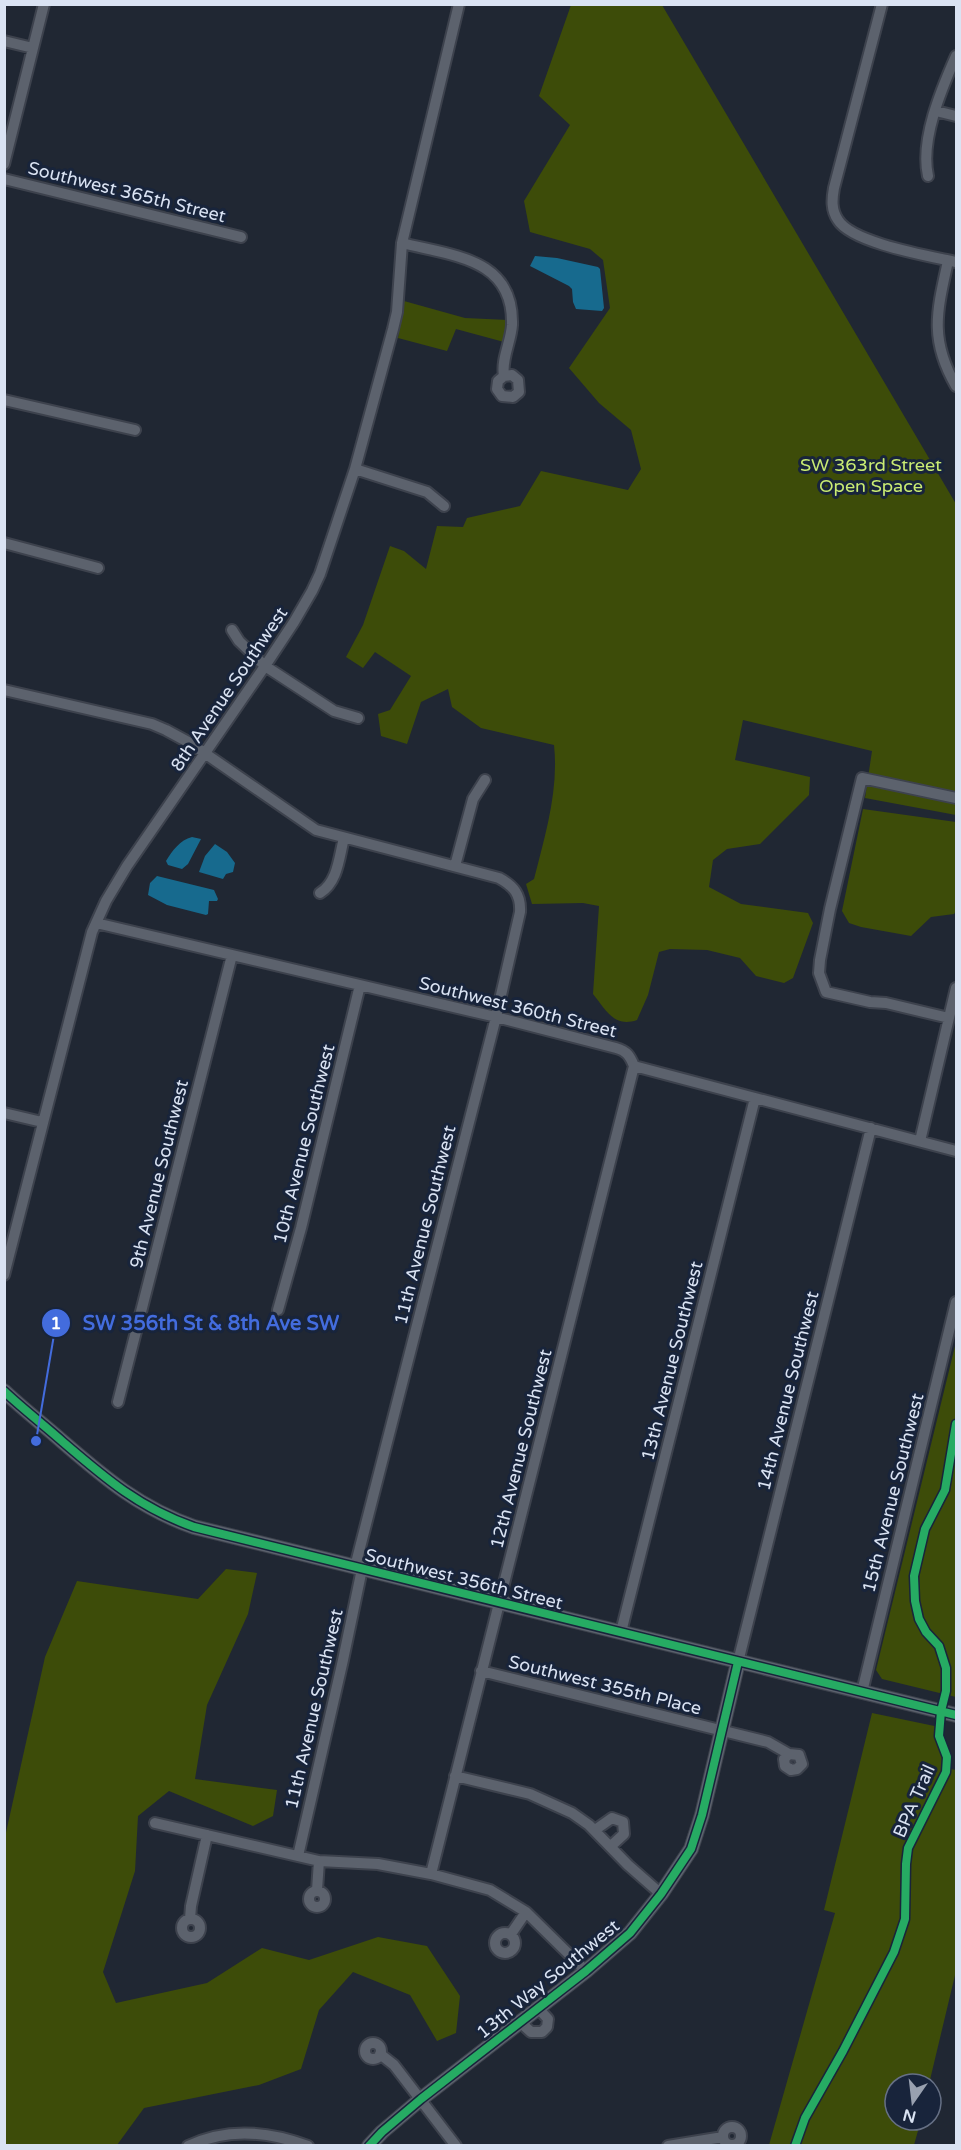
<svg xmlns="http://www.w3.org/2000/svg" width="961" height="2150" viewBox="0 0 961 2150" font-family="'Varela Round',sans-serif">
<rect width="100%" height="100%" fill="#202733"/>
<path fill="#3d4c09" d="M571,5H662L956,504V815L865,798L872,751L743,720L735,760L810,777L809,795L760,844L727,849L713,860L709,887L741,904L808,913L813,923L793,978L784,983L756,976L740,958L707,950L670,949L659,952L648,995L637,1020C614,1028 606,1010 593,994L599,906L583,903L532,904L526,884L534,879C545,836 559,790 554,745L481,728L452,707L448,689L421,702L407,744L381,736L378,714L390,710L411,676L375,652L363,668L346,657L363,625L390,546L404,551L426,569L437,526L463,527L467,518L520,506L541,471L628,490L641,469L631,430L599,403L569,368L610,308L603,260L590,249L530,232L524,201L570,125L539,96Z
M404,301L465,318L508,320L504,342L456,329L447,351L398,338Z
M863,809L956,822V911L954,914L931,917L911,936L861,927L849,923L842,911Z
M956,1342V1697L882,1679L876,1670Z
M226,1569L257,1573L248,1614L207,1705L195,1779L277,1790L273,1816L253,1826L169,1791L138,1816L135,1871L103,1972L116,2003L207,1983L262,1948L309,1960L378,1937L427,1946L460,1996L456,2033L437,2041L410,1995L353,1972L319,2010L301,2069L259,2085L144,2108L117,2145H5V1837L45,1657L77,1581L198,1599Z
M872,1713L944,1728L939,1736L950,1769L956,1770V1971L929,2084H895V2120H921L914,2145H769L835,1913L824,1910Z"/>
<path fill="#176a8e" d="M535,256L557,258L598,267L600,269L604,308L602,311L576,309L573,302L572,289L569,286L530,266Z
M192,837L201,839L188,864L182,869L168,865L166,861C172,851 180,840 192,837Z
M215,844L227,852L235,863L233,872L226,874L223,879L199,872L205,856Z
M157,876L214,890L218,899L217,901H209L208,914L206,915L167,905L148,895L150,883Z"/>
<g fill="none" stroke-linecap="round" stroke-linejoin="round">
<g stroke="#3d424d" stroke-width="14">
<path id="street" d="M882,4L834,188C832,199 831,210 838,220C852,243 929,256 956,262
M4,41L33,48
M936,111L956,116
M4,164L44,4
M928,176C920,140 941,90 956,56
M4,179L241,237
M402,243C453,256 514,258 512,325C511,342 501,359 504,376L498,381L497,389L502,396L513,397L519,392L518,380L512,375L504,376
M948,261C937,311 929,339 956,386
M4,400L135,430
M355,469L427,492L444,506
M4,543L98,568
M232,630L239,641L265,666L334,711L358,718
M4,690L152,724L166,730L190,743L316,830L499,878C514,886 521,895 520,912L496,1017L355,1567
M455,866L473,799L485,780
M320,893C338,882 339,857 344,838
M96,923L496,1017L616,1048C627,1051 630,1056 634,1066L956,1151
M949,1018L886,1003L870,1002L826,992L819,973L820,960L830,909L862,778L956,798
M4,1113L42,1122
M920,1141L956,988
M4,1275L92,932L106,901L127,866L265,666L294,622L312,591L320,574L355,469L393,329L397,312L402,243L459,4
M278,1310L301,1228L360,985
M118,1402L232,955
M621,1632L755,1098
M738,1662L871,1128
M481,1671L768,1742L789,1754L799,1755L802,1764L797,1769L791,1770L785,1766L784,1759L789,1754
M862,1692L956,1302
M455,1776L530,1794L572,1813L589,1825L628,1865L661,1894
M155,1823L319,1861L378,1864L431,1874L490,1890L526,1912L586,1971
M595,1830L612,1818L623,1822L624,1834L611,1846
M298,1856L343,1660L362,1569
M431,1874L634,1066
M317,1890L319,1861
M309 1899a8 8 0 1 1 16 0a8 8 0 1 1-16 0Z
M182 1928a9 9 0 1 1 18 0a9 9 0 1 1-18 0Z
M190,1919L191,1906L207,1835
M495 1943a10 10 0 1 1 20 0a10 10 0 1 1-20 0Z
M511,1934L526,1912
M520,2022L531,2032H542L547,2027L548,2019L538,2008
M365 2051a8 8 0 1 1 16 0a8 8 0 1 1-16 0Z
M380,2054L394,2065L456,2146
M723 2136a9 9 0 1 1 18 0a9 9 0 1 1-18 0Z
M188,2146C228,2127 268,2131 308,2146
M668,2146L723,2137"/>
</g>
<g stroke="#3d424d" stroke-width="16">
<path id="secondary" d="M4,1391C23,1409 44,1425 63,1442C106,1479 140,1508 194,1527L956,1715
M369,2146L382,2132L421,2099L586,1971L630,1933L661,1894L691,1849L702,1815L738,1662"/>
</g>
<use href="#street" stroke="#5c626d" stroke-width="10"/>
<use href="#secondary" stroke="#5c626d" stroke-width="14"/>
<g stroke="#18243b" stroke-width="11">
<path id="cycleway" d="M4,1391C23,1409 44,1425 63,1442C106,1479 140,1508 194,1527L956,1715
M369,2146L382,2132L421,2099L586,1971L630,1933L661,1894L691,1849L702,1815L738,1662
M795,2146L805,2118L843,2051L894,1952L905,1919L906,1864L908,1848L946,1772L947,1757L939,1736L941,1711L946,1691V1668L939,1646L926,1632L919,1619L915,1601L914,1576L925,1529L945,1490L956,1424"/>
</g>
<use href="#cycleway" stroke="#26ab63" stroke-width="8"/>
</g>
<g text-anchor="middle" stroke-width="6" stroke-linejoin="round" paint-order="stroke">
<g font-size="18" fill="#dae3f3" stroke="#18243b">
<text transform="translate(127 192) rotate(14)" y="6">Southwest 365th Street</text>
<text transform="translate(229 689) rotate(-56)" y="6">8th Avenue Southwest</text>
<text transform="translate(518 1007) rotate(14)" y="6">Southwest 360th Street</text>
<text transform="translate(304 1144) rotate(-76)" y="6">10th Avenue Southwest</text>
<text transform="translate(159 1174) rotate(-76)" y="6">9th Avenue Southwest</text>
<text transform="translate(425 1225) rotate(-76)" y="6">11th Avenue Southwest</text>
<text transform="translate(672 1361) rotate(-76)" y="6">13th Avenue Southwest</text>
<text transform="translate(788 1391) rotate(-76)" y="6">14th Avenue Southwest</text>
<text transform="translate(521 1449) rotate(-76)" y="6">12th Avenue Southwest</text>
<text transform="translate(893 1493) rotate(-76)" y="6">15th Avenue Southwest</text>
<text transform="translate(464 1579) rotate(14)" y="6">Southwest 356th Street</text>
<text transform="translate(605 1685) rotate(14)" y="6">Southwest 355th Place</text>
<text transform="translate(314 1709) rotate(-77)" y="6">11th Avenue Southwest</text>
<text transform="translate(914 1801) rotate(-66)" y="6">BPA Trail</text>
<text transform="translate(548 1979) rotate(-39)" y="6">13th Way Southwest</text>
</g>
<g font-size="18" fill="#caec73" stroke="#18243b">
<text x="871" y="471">SW 363rd Street<tspan x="871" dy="21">Open Space</tspan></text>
</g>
</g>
<path fill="none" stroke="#436cdd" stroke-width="2" d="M36 1441L56 1323"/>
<g fill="#436cdd" stroke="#18243b" stroke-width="2">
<circle cx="36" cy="1441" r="6"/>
<circle cx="56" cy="1323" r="15"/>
</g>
<g font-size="18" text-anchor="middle" font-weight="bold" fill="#fff">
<text x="56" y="1329">1</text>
</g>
<g font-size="20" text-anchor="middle" font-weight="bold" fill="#436cdd" stroke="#18243b" stroke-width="6" stroke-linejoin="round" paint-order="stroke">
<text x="211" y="1330">SW 356th St &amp; 8th Ave SW</text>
</g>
<rect width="961" height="2150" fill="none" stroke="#dae3f3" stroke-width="12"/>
<g transform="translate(913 2102) rotate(194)"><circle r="28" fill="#18243b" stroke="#667085" stroke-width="1.5"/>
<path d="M0-4.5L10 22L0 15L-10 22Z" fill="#99a1b0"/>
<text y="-9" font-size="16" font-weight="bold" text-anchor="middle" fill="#dae3f3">N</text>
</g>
</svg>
